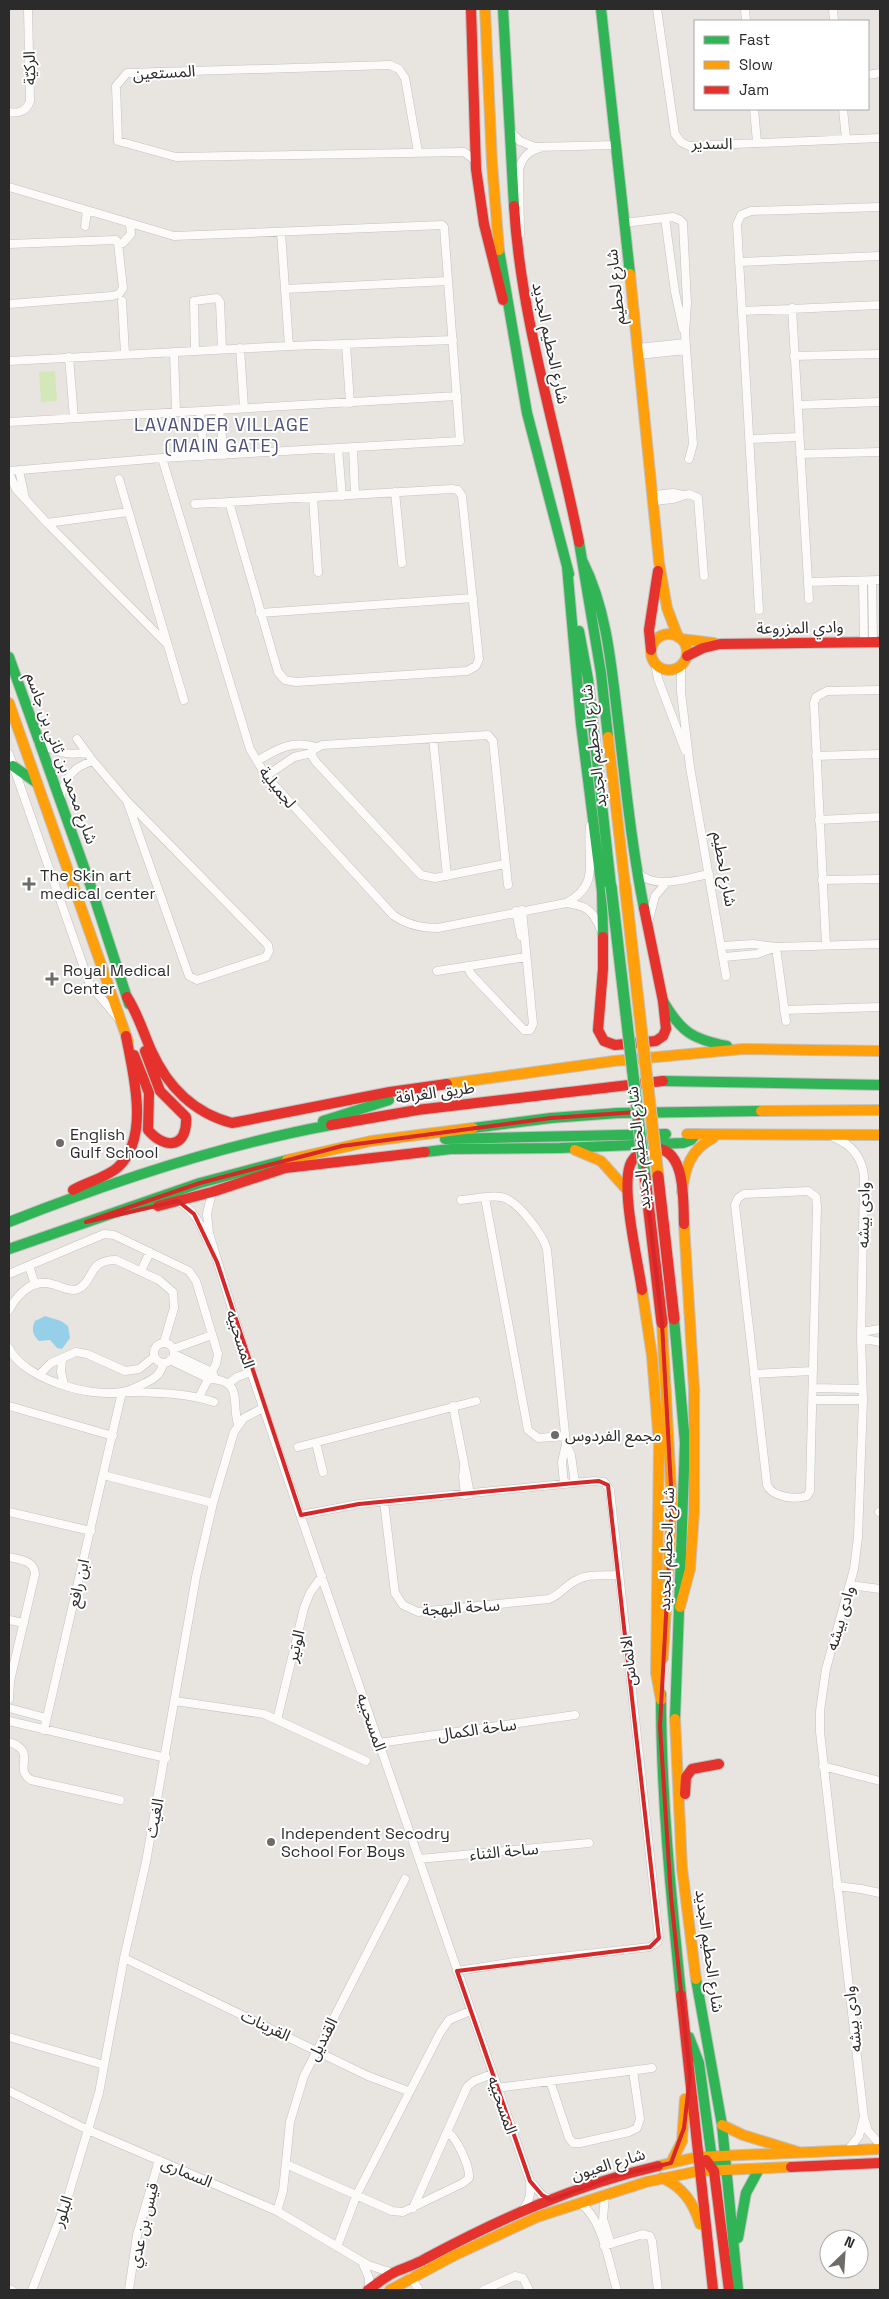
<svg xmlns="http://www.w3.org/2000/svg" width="889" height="2299" viewBox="0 0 889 2299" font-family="'Space Grotesk','Noto Sans Arabic',sans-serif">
<rect width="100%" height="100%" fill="#e8e5e0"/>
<path fill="#d3e7b8" d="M55,371L57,401L41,402L39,372Z"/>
<path fill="#95cfe8" d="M45,1316L61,1321L68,1326L70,1338L62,1349L57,1348L50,1340L39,1341C33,1335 31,1330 35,1321Z"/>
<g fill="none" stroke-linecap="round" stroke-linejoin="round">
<g stroke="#c2c1c1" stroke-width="9">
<path id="street" d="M657,9L675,134L681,142L689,146L880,138
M745,9L746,21
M833,9L834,21
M868,75L880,73
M754,109L757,142
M843,109L846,139
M9,112C18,114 27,111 30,101L28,9
M511,132L520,141L535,147L616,145
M418,152L405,78L399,69L390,65L127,73L116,86L118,141L176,157L464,152L475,160
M9,187L174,236L442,225L444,227L460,441L162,458L9,471
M665,218L675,292L683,329
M624,223L673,217L680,220L683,223L687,303L685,333L693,444L689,459
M85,226L87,211
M281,232L289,346
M520,234L519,170C522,157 529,150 543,147
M9,244L116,240L118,243L123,288L119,294L112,296L9,304
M118,244L123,243L131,234L130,224
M739,262L880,256
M285,289L448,281
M122,301L125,354
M792,308L809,599
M742,311L880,305
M346,344L350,403
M240,348L244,408
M638,348L685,343
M195,350L194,301L217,298L220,302L222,349
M174,352L176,412
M638,355L686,350
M794,356L880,354
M69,357L74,418
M9,361L289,346L453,340
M798,405L880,402
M219,410L224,455
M200,411L204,456
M9,422L457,396
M750,439L799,437
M353,447L355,495
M338,448L342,496
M800,454L880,452
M162,458L250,749L266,776L393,915C407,925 421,928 438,928L566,903C585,905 593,910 600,928
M19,470L25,498
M9,473L16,489L47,523L167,644
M119,479L184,700
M395,492L402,563
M654,495L673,493L683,495
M313,498L318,572
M654,501L673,499L689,494L698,498L704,576
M195,504L452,489L458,490L462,496L479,659L476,666L467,671L296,682L285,680L278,672L229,502
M47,523L128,512
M863,581L864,643
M872,581L873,642
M808,582L880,580
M759,610L737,224L741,215L751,211L880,207
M260,613L473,598
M655,663L658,679L685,750
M681,666V692L690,767L726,976
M433,738L447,876
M77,739L93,761L127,801L268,945L269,951L266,957L197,980L189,976L127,801
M38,742C54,751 68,757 86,752
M9,754L90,985L118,1018
M816,756L880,754
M257,761C277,749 292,740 316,747
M266,776L294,757L312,753
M60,798C66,778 72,767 93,761
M819,820L880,817
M505,864L435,878L421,875L316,762L312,756L313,750L322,745L488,735L493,741L508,885
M637,872C656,891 687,878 709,874
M822,880L880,879
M566,903C602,884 586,859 590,826
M516,911L521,936
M649,919L655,896L667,882
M826,945L814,703L816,697L827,691L880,690
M722,946L753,944L776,947L880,944
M776,947L786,1021
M724,957L757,954L776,947
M467,966L471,974L524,1030H530L533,1024L522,910
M437,971L526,957
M784,1010L880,1007
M835,1138C852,1145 862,1158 864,1176L861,1338L863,1400L858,1537L854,1569L826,1669L820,1711V1732L864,2118L868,2131L880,2144
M808,1191L816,1197L817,1206L810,1491L807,1496C795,1500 772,1497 767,1485L735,1205L738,1198L744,1194Z
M212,1192L207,1214L209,1233L251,1372L530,2181C531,2193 530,2200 523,2210
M485,1198L528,1430L538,1438L565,1436
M461,1200C474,1199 489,1195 501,1197C517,1199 544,1236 547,1250L566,1444L571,1455L575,1483
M178,1201C194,1211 200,1222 207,1240
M29,1266L35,1284
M141,1271L150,1252
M9,1274L104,1234L114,1235L189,1271L196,1281L218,1354L216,1364L199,1397
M9,1310C18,1293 34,1277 55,1285C63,1287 70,1292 78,1289C95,1281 87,1260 116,1260L159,1280L173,1292L174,1308L164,1342
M861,1332L880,1329
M861,1338L880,1342
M154 1353a10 10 0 1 1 20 0a10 10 0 1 1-20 0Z
M9,1348C23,1379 90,1398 122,1392C129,1391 137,1387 143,1384C154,1379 161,1375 163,1363
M173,1349L212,1335
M174,1354L212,1372L214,1376
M62,1359L61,1372L64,1385
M170,1360L209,1379C244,1380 231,1402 238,1424
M754,1374L812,1371
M39,1375L51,1363L76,1352L87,1354L125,1371L139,1369L154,1357
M228,1384L237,1377L251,1372
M813,1388L862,1389
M813,1400H863
M9,1406L113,1436
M453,1406L470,1494
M316,1443L323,1472
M298,1447L476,1401
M464,1467L463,1477L465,1495
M103,1475L213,1503
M564,1484L562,1462L566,1444
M384,1502L395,1593L403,1605L418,1612L549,1599C560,1595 565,1586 575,1581C587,1573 606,1576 619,1575
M9,1512L91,1531
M879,1512H880
M301,1515L359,1504L594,1481L604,1482L610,1490L659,1938L657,1942L650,1947L515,1962L457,1971
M9,1557C20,1560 34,1560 35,1574L10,1681L9,1699
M850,1585L880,1589
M9,1620L24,1623
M175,1701L264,1714L366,1761
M9,1708L46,1718
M277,1720L304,1608L310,1593L322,1576
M9,1721L166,1758
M44,1730L122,1392C153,1393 184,1392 214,1402
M9,1742C39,1752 12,1768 31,1780L120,1800
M379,1743L575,1715
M823,1766L880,1781
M419,1859L589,1843
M837,1886L861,1889L880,1893
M124,1958L368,2076L408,2091
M9,2037L104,2065
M550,2081L569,2138L573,2143H580L629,2132L637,2128L640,2119L633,2071
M496,2088L652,2068
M9,2091L88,2130L277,2211L368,2265L393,2273
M848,2150L859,2136L863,2120
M286,2164L392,2211L403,2212L463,2183L469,2178C470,2167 457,2137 447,2132
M531,2182L542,2195L551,2200
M605,2195L603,2219L611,2244
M580,2203C603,2219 609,2264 617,2290
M413,2208L467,2087L474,2081L492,2074
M277,2211L283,2191L290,2122L304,2076L405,1879
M604,2246L643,2234L650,2236L652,2241L658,2290
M337,2247L357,2194L440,2033L449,2020L470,2011
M362,2262L369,2278V2290
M411,2277L419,2290
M9,2289L12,2290
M32,2290L67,2200L99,2093L124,1958L146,1862L196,1577L213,1503L234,1432L244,1418L263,1408
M129,2290L137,2235L159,2160
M484,2290L515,2276L523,2278L529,2290"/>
</g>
<g stroke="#c2c1c1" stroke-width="12">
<path id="fast" d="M503,9L514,206
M601,9L630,274
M499,250L527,413L569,574
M579,542L601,673L608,737
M583,562C606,608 611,662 617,713C625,778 631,844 644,908
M567,566L581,724L602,891L603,937
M579,631L588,679L611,886
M9,657L90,884L129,1004
M13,766L37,783
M663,1001C681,1032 692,1039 727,1046
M663,1081L880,1085
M323,1121L389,1100
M473,1128L551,1118L618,1113L761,1111
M445,1139L666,1134
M425,1152L451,1149L560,1148L683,1143L691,1140L696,1134
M9,1222C113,1181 221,1145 331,1125
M9,1249L200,1183L287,1160
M674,1319L685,1443L675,1719
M661,1694C661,1795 671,1895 681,1995
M696,1979L722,2125L738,2290
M689,2037L699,2063L711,2152L716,2161L727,2171
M738,2238L746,2193L759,2169"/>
</g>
<g stroke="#c2c1c1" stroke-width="12">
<path id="slow" d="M485,9L492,163L499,250
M630,274L659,562L667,608L678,637
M651 652a18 18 0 1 1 36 0a18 18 0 1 1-36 0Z
M681,639L714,643
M9,703L128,1041
M608,737L625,885
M447,1084L614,1061L743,1049L880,1051
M761,1111L880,1110
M687,1134L880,1135
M575,1150L601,1161L627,1190
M287,1160L371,1141L473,1128
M682,1192C685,1168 690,1150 713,1138
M642,1290L652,1356L659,1444L656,1673L661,1700
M662,1323L672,1505L663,1658
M680,1607L690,1569L694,1513V1388L684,1224
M675,1719L682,1868L696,1979
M722,2125L743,2135L798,2152
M671,2163L682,2141L685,2099
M658,2166L697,2157L880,2149
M662,2178C683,2187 693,2202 700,2224
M390,2290L455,2255L537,2217L646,2182L699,2171L791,2167"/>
</g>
<g stroke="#c2c1c1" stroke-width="12">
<path id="jam" d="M471,9L476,169L484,224L503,300
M514,206C521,321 557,430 579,542
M651,650L649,630L658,571
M687,656L703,648L720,644L880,642
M603,937V969L598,1030L604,1041L615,1045L656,1041L663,1036L666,1029L663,1001L644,908
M127,997C138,1014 143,1032 151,1050C167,1086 194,1113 232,1123L390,1092L447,1084
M134,1055L149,1093L148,1130C166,1151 188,1147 186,1117L160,1091L145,1051
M331,1125L417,1110L663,1081
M73,1190C87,1182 105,1178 117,1168C151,1139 133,1073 126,1036
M158,1206L212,1192L285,1168L425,1152
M642,1290C638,1261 621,1191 630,1165C633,1157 641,1151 649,1149C687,1142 683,1201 684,1224
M685,1794L686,1777L692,1769L719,1764
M681,1995L713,2290
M706,2160L714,2171L729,2290
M791,2167L880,2163
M368,2290C376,2284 384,2278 393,2273C403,2268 415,2265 425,2259C499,2219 575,2185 658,2166"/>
</g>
<use href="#street" stroke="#fcfbfa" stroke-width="8"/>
<use href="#fast" stroke="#30b455" stroke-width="10"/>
<use href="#slow" stroke="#ff9f0a" stroke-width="10"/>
<use href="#jam" stroke="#e5322d" stroke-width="10"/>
<g stroke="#c5c3c1" stroke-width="13" stroke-linecap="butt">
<path id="fast-bridge" d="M611,886L645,1177"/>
</g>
<g stroke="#c5c3c1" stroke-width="13" stroke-linecap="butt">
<path id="slow-bridge" d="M625,885L658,1176"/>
</g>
<g stroke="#c5c3c1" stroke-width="13" stroke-linecap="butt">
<path id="jam-bridge" d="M658,1176L674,1319
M645,1177L662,1323"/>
</g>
<use href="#fast-bridge" stroke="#30b455" stroke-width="11"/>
<use href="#slow-bridge" stroke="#ff9f0a" stroke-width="11"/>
<use href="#jam-bridge" stroke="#e5322d" stroke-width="11"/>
</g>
<path fill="none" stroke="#d62828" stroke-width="4" stroke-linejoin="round" d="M637,1112L662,1323L672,1505L660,1726L671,1897L690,2076L684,2128L671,2163L611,2177L551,2200L542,2195L530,2181L457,1971L650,1947L659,1938L608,1485L599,1481L575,1483L359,1504L301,1515L217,1262L194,1214L178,1201L86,1222L200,1183L342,1146L551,1118Z"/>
<g fill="#6d6c6a" stroke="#fff" stroke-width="2">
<path d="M26.5 876.5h5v5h5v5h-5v5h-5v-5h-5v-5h5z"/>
<path d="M49.5 971.5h5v5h5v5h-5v5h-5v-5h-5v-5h5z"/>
<circle cx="60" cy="1143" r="5"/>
<circle cx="555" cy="1435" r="5"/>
<circle cx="271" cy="1842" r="5"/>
</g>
<g text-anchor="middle" stroke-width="4" stroke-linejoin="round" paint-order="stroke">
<g font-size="16" fill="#2b2b2b" stroke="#fff">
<text transform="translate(29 68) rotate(-91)" y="6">الركيّة</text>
<text transform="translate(164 72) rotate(-3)" y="6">المستعين</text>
<text x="712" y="149">السدير</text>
<text transform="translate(615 287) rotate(-96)" y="6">شارع لحطيم</text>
<text transform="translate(551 343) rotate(78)" y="6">شارع الحطيم الجديد</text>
<text transform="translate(800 627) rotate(-1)" y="6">وادي المزروعة</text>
<text transform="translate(593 746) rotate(-97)" y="6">شارع الحطيم الجديد</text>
<text transform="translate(62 758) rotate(70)" y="6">شارع محمد بن ثاني بن جاسم</text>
<text transform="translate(278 787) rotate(51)" y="6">لجميلية</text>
<text transform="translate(725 869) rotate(80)" y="6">شارع لحطيم</text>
<text transform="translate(435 1092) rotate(-8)" y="6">طريق الغرافة</text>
<text transform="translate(638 1148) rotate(-96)" y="6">شارع الحطيم الجديد</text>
<text transform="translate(863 1215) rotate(-89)" y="6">وادى بيشه</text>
<text transform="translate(241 1339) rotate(72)" y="6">المسحبيه</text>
<text transform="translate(666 1549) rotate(-88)" y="6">شارع الحطيم الجديد</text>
<text transform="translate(78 1583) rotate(-77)" y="6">ابن رافع</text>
<text transform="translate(461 1607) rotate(-4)" y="6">ساحة البهجة</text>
<text transform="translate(840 1618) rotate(-74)" y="6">وادى بيشه</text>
<text transform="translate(295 1646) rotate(-76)" y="6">الوتير</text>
<text transform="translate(628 1661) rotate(-96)" y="6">الالماس</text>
<text transform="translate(372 1722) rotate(71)" y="6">المسحبيه</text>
<text transform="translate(477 1729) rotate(-8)" y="6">ساحة الكمال</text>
<text transform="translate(154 1818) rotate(-79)" y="6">الغيث</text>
<text transform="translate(504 1851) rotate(-5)" y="6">ساحة الثناء</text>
<text transform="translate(710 1951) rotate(82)" y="6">شارع الحطيم الجديد</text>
<text transform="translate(852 2019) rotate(-96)" y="6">وادى بيشه</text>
<text transform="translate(266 2025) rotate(25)" y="6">القرينات</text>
<text transform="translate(322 2039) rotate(-63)" y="6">القنديل</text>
<text transform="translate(503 2105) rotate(71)" y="6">المسحبيه</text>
<text transform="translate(608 2164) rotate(-17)" y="6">شارع العيون</text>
<text transform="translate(187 2172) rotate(23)" y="6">السمارى</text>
<text transform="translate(62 2211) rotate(-71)" y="6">البلور</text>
<text transform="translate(143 2225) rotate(-77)" y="6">قيس بن عدي</text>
</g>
<g font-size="16" fill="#2b2b2b" stroke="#fff" text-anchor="start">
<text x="40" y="881">The Skin art<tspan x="40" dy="18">medical center</tspan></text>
<text x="63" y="976">Royal Medical<tspan x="63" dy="18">Center</tspan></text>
<text x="70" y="1140">English<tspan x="70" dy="18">Gulf School</tspan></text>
<text x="565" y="1441">مجمع الفردوس</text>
<text x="281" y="1839">Independent Secodry<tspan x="281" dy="18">School For Boys</tspan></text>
</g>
<g font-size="18" letter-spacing="1" fill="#4c527a" stroke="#fff">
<text x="222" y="431">LAVANDER VILLAGE<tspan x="222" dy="21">(MAIN GATE)</tspan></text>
</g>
</g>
<rect width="889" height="2299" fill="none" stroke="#2b2b2b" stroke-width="20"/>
<rect x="694" y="20" width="175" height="90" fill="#ffffff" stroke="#aaaaaa"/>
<rect x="704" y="36" width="25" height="8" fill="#30b455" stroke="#aaaaaa"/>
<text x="739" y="45" font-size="15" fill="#2b2b2b">Fast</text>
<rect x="704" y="61" width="25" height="8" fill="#ff9f0a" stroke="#aaaaaa"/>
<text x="739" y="70" font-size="15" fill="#2b2b2b">Slow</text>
<rect x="704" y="86" width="25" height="8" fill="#e5322d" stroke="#aaaaaa"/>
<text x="739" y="95" font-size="15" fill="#2b2b2b">Jam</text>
<g transform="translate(844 2254) rotate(25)"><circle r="24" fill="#ffffff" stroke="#aaaaaa"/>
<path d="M0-4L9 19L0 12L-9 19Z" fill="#6d6c6a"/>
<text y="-8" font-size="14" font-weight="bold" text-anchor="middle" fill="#2b2b2b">N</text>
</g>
</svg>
